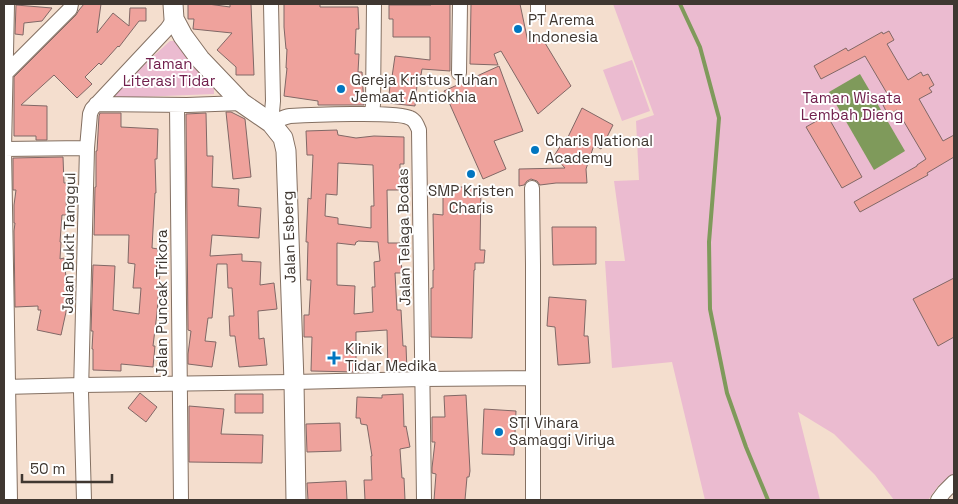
<svg xmlns="http://www.w3.org/2000/svg" width="958" height="504" viewBox="0 0 958 504" font-family="'Space Grotesk',sans-serif">
<rect width="100%" height="100%" fill="#f4dece"/>
<path fill="#ebbbd0" d="M613,4H954V474L939,485L928,500H894L875,475L834,434L798,412L820,500H705L672,362L612,368L605,261H625L614,181L639,180L636,121L654,115Z
M170,41H174L214,89V94L115,98L113,93Z
M632,60L650,111L622,121L603,70Z"/>
<path fill="#7f9a5b" d="M860,74L905,151L874,170L829,92Z"/>
<g fill="none" stroke-linecap="round" stroke-linejoin="round">
<path stroke="#7f9a5b" stroke-width="4" d="M680,4L700,47L719,118L709,242L710,309L727,393L746,447L768,500"/>
</g>
<path fill="#efa29c" stroke="#816866" fill-rule="evenodd" d="M84,4H101L97,33L113,13L129,26L130,8H146V21H139L119,47L118,46L101,65L99,63L85,77L92,84L77,98L54,75L21,105L47,106V140H36V136H14V77L76,15L79,10Z
M188,4H208L230,7V4H251L254,75H236V67L217,50L232,33L193,29L194,19H188Z
M284,4H320V7H358L359,29H356L355,54H359L358,72H362L364,105H318V101L284,96L287,68H286L287,49H286L284,27Z
M431,4H450V71L422,69L421,75H418L415,106L388,103L391,77H392L395,56L430,60V37H393V19H389V5H431Z
M471,4H520L528,42L539,33L571,86L538,114L501,51L494,54L498,65L470,64Z
M16,5L52,8L42,21L24,23L23,35L15,34Z
M889,31L894,40L887,44L908,80L921,72L923,76L928,74L934,85L929,88L932,92L919,99L943,141L954,135V157L927,173L928,175L860,212L854,202L917,166V165L926,159L897,110L888,115L880,99L888,95L865,56L821,79L814,66L846,48L848,51L882,32L883,34Z
M499,66L523,131L494,141L506,169L483,179L444,91Z
M582,108L613,125L601,149L594,145L586,169L587,183H556L540,185L537,181L531,179L527,181L524,185L519,186V169L565,168L554,156L566,137H568Z
M226,112H231L245,119L251,177L233,179Z
M100,113H121V127L158,129L157,159H155L156,193H155L152,248L158,249L156,272H160L157,313L153,346H155L153,367L121,364V371L93,370V349H92L93,331H91L93,265L115,266L113,310L139,314L141,288H133L135,264L128,263L129,235H94L95,187H96V151H97L99,116Z
M206,113L207,156H213L212,187L239,189L238,206L261,208L259,238L212,235L210,256L242,254V261L261,262L260,285L274,283L277,309L258,311L259,339L264,338L267,365L239,367L235,336H230L229,316H234L232,288H228L227,264H217L212,318H208L205,341L216,342L212,367L188,364V354L191,331L188,330L186,114Z
M827,115L862,177L842,188L806,127Z
M337,130L338,135L356,138L374,136L404,137V164H400V190H387L388,243H400L402,273H395L397,310H401L403,346H406L407,371H388L387,330L356,332V372L311,371L312,337H304V315H309L311,280H307L308,242H306L308,198L311,199L313,155H307L306,131ZM338,163L373,165L374,206H371V228L338,224V218L325,216L326,194L337,195ZM358,241L378,242L380,261L374,262L375,287H372L373,312L354,314L355,286L337,285V243L355,245L356,242H357Z
M63,157L64,183H67L68,199H66L67,215H62L60,242H61L60,259L64,258L67,287L66,312L61,335L37,330L41,310H38V306L15,307L14,231L15,223H14V205L16,190H13V158Z
M443,187H481L480,250H485L484,263H475V270H474L472,338L431,337V288H433V270H434L433,214L443,215Z
M552,227H596V264L553,265Z
M954,278V337L938,346L913,299Z
M549,297L586,300L584,336H588L590,363L558,365L555,327L547,326Z
M140,393L157,407L146,422L128,408Z
M235,394H263V413H235Z
M403,394L404,427L406,426L410,447L400,449L402,478H404L405,500H365L364,480H372L371,456H372L367,425L361,424L360,418H356L357,397L382,398V395Z
M466,395L470,471L469,477H467L465,500H434L436,474L432,473V468L435,442H432V417H445L444,396Z
M189,406L224,409L221,434L263,435L262,463L189,462Z
M484,409L516,411L514,455L482,454Z
M340,423L341,451L307,452L306,424Z
M346,481L347,500H308L307,483Z"/>
<g fill="none" stroke-linecap="round" stroke-linejoin="round">
<g stroke="#847062" stroke-width="16">
<path id="minor" d="M7,4L4,149L10,500
M271,4L273,101L271,123C277,121 283,117 290,116C306,115 399,111 410,118C415,120 417,125 419,130L424,500
M538,4V12
M6,73L70,9L71,4
M459,73L460,4
M96,104L187,105L242,103
M177,105L181,500
M372,114L373,104L374,4
M4,149L87,148
M532,188L533,265V500
M4,387L82,385L294,382L422,379L532,378
M84,500L81,392L87,148L90,114L92,109L167,29L174,19
M938,500L944,492L954,482"/>
</g>
<g stroke="#847062" stroke-width="21">
<path id="major" d="M173,4L174,19L183,36L200,59L242,103L271,123L283,138L286,151L294,382L296,500"/>
</g>
<use href="#minor" stroke="#fff" stroke-width="14"/>
<use href="#major" stroke="#fff" stroke-width="19"/>
</g>
<g fill="#0176c0" stroke="#fff" stroke-width="2">
<circle cx="518" cy="29" r="5"/>
<circle cx="341" cy="89" r="5"/>
<circle cx="535" cy="150" r="5"/>
<circle cx="471" cy="174" r="5"/>
<path d="M331.5 350.5h5v5h5v5h-5v5h-5v-5h-5v-5h5z"/>
<circle cx="499" cy="432" r="5"/>
</g>
<g text-anchor="middle" stroke-width="4" stroke-linejoin="round" paint-order="stroke">
<g font-size="15" fill="#3f3731" stroke="#fff" text-anchor="start">
<text x="528" y="25">PT Arema<tspan x="528" dy="17">Indonesia</tspan></text>
<text x="351" y="85">Gereja Kristus Tuhan<tspan x="351" dy="17">Jemaat Antiokhia</tspan></text>
<text x="545" y="146">Charis National<tspan x="545" dy="17">Academy</tspan></text>
<text x="471" y="196" text-anchor="middle">SMP Kristen<tspan x="471" dy="17">Charis</tspan></text>
<text x="345" y="354">Klinik<tspan x="345" dy="17">Tidar Medika</tspan></text>
<text x="509" y="428">STI Vihara<tspan x="509" dy="17">Samaggi Viriya</tspan></text>
</g>
<g font-size="15" fill="#71204d" stroke="#fff">
<text x="169" y="69">Taman<tspan x="169" dy="17">Literasi Tidar</tspan></text>
<text x="852" y="103">Taman Wisata<tspan x="852" dy="17">Lembah Dieng</tspan></text>
</g>
<g font-size="15" fill="#3f3731" stroke="#fff">
<text transform="translate(289 237) rotate(-92)" y="5">Jalan Esberg</text>
<text transform="translate(404 237) rotate(-91)" y="5">Jalan Telaga Bodas</text>
<text transform="translate(69 243) rotate(-89)" y="5">Jalan Bukit Tanggul</text>
<text transform="translate(162 303) rotate(-90)" y="5">Jalan Puncak Trikora</text>
</g>
</g>
<rect width="958" height="504" fill="none" stroke="#3f3731" stroke-width="10"/>
<path d="M22 474v8h90v-8" fill="none" stroke="#3f3731" stroke-width="2.5"/>
<text x="30" y="474" font-size="15" fill="#3f3731" stroke="#ffffff" stroke-width="4" paint-order="stroke">50 m</text>
</svg>
